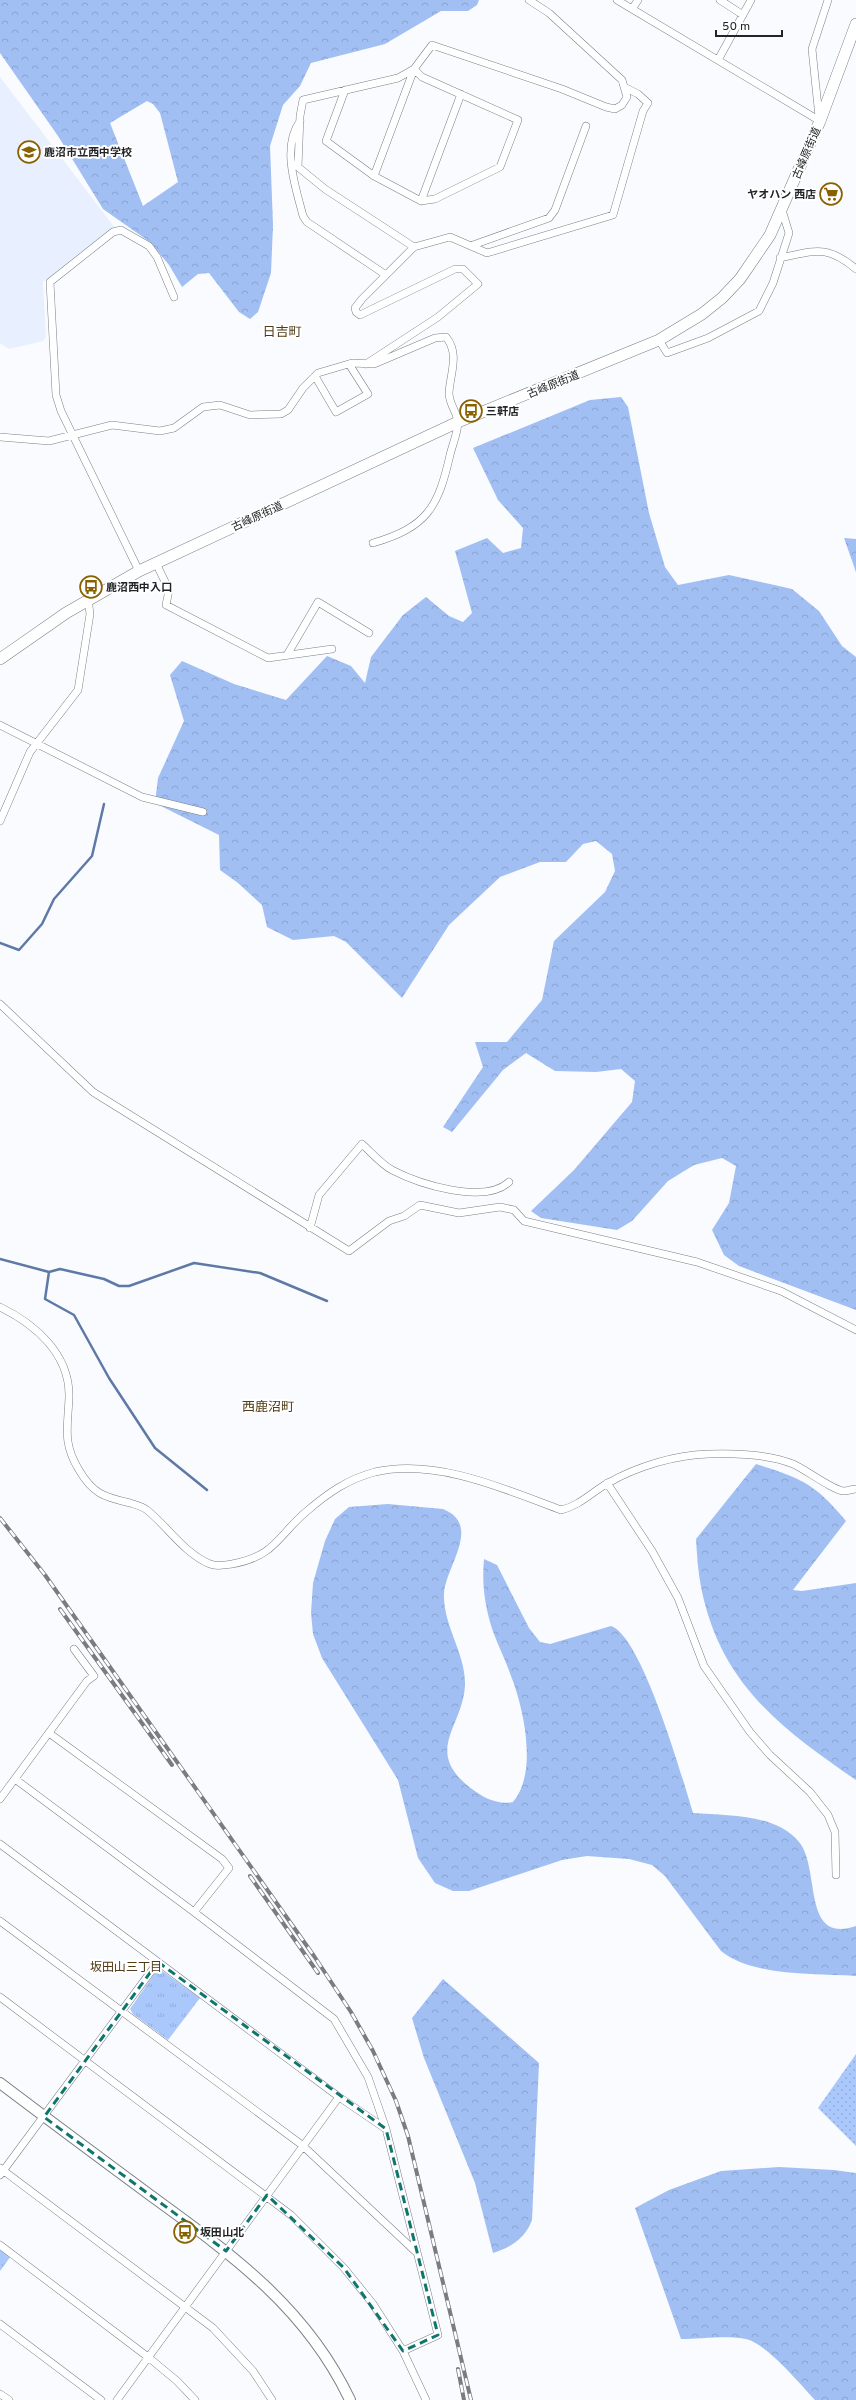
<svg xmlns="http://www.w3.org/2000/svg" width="856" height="2400" viewBox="0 0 856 2400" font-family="Overpass,'Noto Sans JP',sans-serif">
<defs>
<pattern id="grass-dots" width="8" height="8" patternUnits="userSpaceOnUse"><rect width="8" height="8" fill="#aac8fc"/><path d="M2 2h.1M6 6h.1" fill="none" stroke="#92acd8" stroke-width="1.8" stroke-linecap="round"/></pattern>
<pattern id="forest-crowns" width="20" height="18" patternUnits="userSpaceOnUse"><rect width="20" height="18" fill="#a1bff3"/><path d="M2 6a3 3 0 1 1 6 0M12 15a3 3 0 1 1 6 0" fill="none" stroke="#8aa4d0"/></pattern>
<pattern id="park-tufts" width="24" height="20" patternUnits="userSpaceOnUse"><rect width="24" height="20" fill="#aac8fc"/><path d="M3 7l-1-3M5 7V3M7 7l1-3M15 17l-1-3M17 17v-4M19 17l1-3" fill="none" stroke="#92acd8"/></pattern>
</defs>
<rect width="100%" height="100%" fill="#f9fbff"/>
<path fill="#e8f0ff" d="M0,77L115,228L43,282L46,337L43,341L9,349L0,343Z"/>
<path fill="url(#grass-dots)" d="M856,2054V2146L818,2108Z"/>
<path fill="url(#forest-crowns)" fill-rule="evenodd" d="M0,0H479L477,5L468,11H441L385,44L311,63L300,86L283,105L270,146L273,225L271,273L258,312L250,319L239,312L209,273L198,274L182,287L169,265L150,242L103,209L58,136L0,53ZM147,101L153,104L160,113L178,182L143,206L110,123Z
M621,397L628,407L649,513L665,567L678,585L729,575L792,589L819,611L842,646L856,657V1310L739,1266L724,1255L712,1230L729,1203L736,1166L722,1158L694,1165L668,1181L632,1221L617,1230L541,1218L531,1211L574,1170L632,1102L635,1081L621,1069L596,1072L555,1071L526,1053L503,1070L452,1132L443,1127L483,1067L475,1042H507L542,1000L554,941L605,892L615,871L612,854L596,841L583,844L566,862H540L500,877L449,925L402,998L346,942L334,936L293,940L267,927L262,905L238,883L220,870L219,835L155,803L158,778L184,721L170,675L182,661L234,684L286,700L327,656L351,666L365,683L371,657L403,615L426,597L449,616L463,622L472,613L455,551L487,538L503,553L521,548L523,528L498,500L473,448L590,400Z
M844,538L856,539V572Z
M756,1464C801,1478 816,1484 846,1521L793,1590L802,1591L856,1583V1780C780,1728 720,1683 701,1587C698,1572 697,1555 696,1539Z
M388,1504L443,1509C483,1525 445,1567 444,1594C443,1626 466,1654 465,1685C463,1728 422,1751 472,1789C484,1798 497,1805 513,1802C538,1773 524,1709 511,1676C505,1658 495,1640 490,1622C484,1600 482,1581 484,1559L497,1565L529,1628L540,1642L550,1644L611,1626C642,1636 683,1780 693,1813C727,1816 775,1813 799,1842C821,1868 801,1945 856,1926V1976C816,1973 753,1977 721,1951L665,1876L652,1865L629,1859L587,1856L562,1860L469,1891H453L435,1883L418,1858L398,1780L322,1658L313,1634L311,1613L313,1583L325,1541L335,1519L349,1507Z
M443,1979L539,2063L532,2220C526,2237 511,2248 493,2253L475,2183L424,2058L412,2018Z
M779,2167L834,2170L856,2173V2400H815C800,2384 767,2344 746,2339C730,2335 698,2339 681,2339L635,2208L669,2190L721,2171Z"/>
<path fill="url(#park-tufts)" d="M161,1970L200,1998L168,2040L133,2014L130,2009L155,1973Z
M0,2248L11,2256L0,2271Z"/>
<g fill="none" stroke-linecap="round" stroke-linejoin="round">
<path stroke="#5f79a6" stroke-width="2.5" d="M0,943L19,950L42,924L54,899L92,856L104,804
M0,1259L49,1272L60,1269L104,1279L119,1286H129L194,1263L260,1273L327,1301
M49,1272L45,1299L74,1315L109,1378L155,1448L207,1490"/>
<g stroke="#7b8087" stroke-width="8">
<path id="street" d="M617,0L820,121
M720,0L743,15
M632,9L638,0
M718,60L751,0
M414,69L398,78L303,100L300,116L298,167L325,189L414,247
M345,90L326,141L374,176L421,201L435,199L500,167L518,120L422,77L414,69
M819,117L812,49L828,0
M300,121C281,148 296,188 303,216L307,222L386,275
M374,176L414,69L432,45L562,89L606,107L615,109L622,105L627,97L622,80L549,13L529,0
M421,201L461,94
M473,245L549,218L555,210L586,126
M780,258C815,251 826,244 856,269
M659,340L667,353L708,338L759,311L773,283L789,233L782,210
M366,364L438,317L478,284L463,269H455L360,315L356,312L355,308L362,299L414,247L450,237L487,253L613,215L643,111L648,103L638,94L626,88
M315,376L336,412L368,394L349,364
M0,437L49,441L112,425L160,431L174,428L203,407L220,405L250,415L281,414L288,410L303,388L318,373L352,363L374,364L435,338L446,337C460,354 450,374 449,393C449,404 457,412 458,422C458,432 452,446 450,455C438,508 427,527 373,543
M156,563L169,590L166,605L268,658L332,649
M139,571L61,411L56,395L50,282L113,232L121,230L149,246L157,257L174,297
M287,655L318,602L369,633
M0,725L142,797L203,812
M0,821L30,752L78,690L90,614L88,599
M0,1004L93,1092L349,1251L389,1221L404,1216L420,1205L459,1213L500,1207L514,1210L524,1221L697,1262L781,1291L856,1330
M310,1228L319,1195L362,1144C371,1152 381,1164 392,1170C419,1184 484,1205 509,1182
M0,1307C35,1324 70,1354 69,1397C68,1427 62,1442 79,1470C93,1494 104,1497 130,1503C136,1505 142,1506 147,1510C168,1527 185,1554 210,1564C217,1567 224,1565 232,1564C276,1556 278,1535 307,1511C328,1493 348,1479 375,1472C436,1458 505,1489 561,1510C579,1506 592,1492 608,1483C638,1466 675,1455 709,1454C737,1453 767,1454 793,1464C805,1469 834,1491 844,1491C848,1491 852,1489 856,1489
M607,1483L652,1551L678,1598L704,1666L750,1732L770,1755L810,1792L828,1815L835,1832L836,1875
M49,1733L222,1859L229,1868L194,1912
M15,1779L194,1912L334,2019L368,2077L386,2129L438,2335L403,2351
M0,1799L87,1681L94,1676L74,1649
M0,1844L339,2097L386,2129
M0,1921L302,2145L417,2253
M0,1997L291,2215L344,2268L373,2304L403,2351L426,2400
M0,2168L213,2328L253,2371L272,2400
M0,2175L158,1962
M0,2245L148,2357L177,2381L195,2400
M0,2324L101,2400
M0,2394L9,2400
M117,2400L339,2097"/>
</g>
<g stroke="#7b8087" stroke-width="12">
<path id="secondary" d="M0,2083C50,2121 100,2158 150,2195C231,2254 306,2307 350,2400"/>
</g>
<g stroke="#7b8087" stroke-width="12">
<path id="primary" d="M0,659L66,613L139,571L458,422L659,340L702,314L722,298L740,279L770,235L820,121L856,24"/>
</g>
<use href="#street" stroke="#fff" stroke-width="7"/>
<use href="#secondary" stroke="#fff" stroke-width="10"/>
<use href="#primary" stroke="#fff" stroke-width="11"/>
<g stroke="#7a7c80" stroke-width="4">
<path id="rail" d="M0,1518L45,1575L314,1956L351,2012L373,2051L396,2101L408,2136L471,2400
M60,1609L172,1765
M250,1876L318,1973
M458,2369L464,2400"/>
</g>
<use href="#rail" stroke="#fff" stroke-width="2.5" stroke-dasharray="8" stroke-linecap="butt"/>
</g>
<path fill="none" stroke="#0f766e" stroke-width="3" stroke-dasharray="8 5" stroke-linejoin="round" d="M158,1962L386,2129L438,2335L403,2351L344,2268L267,2195L226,2251L44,2117Z"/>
<defs>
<g id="school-ring" transform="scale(1.15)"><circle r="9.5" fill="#fff" stroke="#8a6100" stroke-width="1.5"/><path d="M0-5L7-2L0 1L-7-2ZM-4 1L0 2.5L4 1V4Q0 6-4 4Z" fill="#8a6100"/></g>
<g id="supermarket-ring" transform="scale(1.15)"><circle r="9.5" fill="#fff" stroke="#8a6100" stroke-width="1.5"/><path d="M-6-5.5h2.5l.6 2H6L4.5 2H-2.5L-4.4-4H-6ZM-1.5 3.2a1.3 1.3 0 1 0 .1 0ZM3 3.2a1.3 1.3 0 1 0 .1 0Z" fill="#8a6100"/></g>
<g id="bus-ring" transform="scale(1.15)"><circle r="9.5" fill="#fff" stroke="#8a6100" stroke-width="1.5"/><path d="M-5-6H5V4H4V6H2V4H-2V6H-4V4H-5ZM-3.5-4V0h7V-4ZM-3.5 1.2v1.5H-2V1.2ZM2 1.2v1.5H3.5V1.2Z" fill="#8a6100"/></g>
</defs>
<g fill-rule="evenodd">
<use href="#school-ring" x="29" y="152"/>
<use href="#supermarket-ring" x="831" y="194"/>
<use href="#bus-ring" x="471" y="411"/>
<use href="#bus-ring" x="91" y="587"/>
<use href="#bus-ring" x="185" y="2232"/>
</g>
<g text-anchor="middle" stroke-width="4" stroke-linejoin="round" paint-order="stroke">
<g font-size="11" font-weight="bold" fill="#222427" stroke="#fff" text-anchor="start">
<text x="44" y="156">鹿沼市立西中学校</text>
<text x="816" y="198" text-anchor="end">ヤオハン 西店</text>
<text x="486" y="415">三軒店</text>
<text x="106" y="591">鹿沼西中入口</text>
<text x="200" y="2236">坂田山北</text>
</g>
<g font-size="11" fill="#222427" stroke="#fff">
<text transform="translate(806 153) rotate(-67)" y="4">古峰原街道</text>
<text transform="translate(553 384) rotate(-22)" y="4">古峰原街道</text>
<text transform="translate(257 516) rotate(-25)" y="4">古峰原街道</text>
</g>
<g font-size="12" fill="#503b16" stroke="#fff">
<text x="126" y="1971">坂田山三丁目</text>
</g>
<g font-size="13" fill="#503b16" stroke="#fff">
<text x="282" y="336">日吉町</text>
<text x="268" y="1411">西鹿沼町</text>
</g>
</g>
<path d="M716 30v6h66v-6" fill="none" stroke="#222427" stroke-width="2"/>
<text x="722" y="30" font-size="12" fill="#222427" stroke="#ffffff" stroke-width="3" paint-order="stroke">50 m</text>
</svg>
